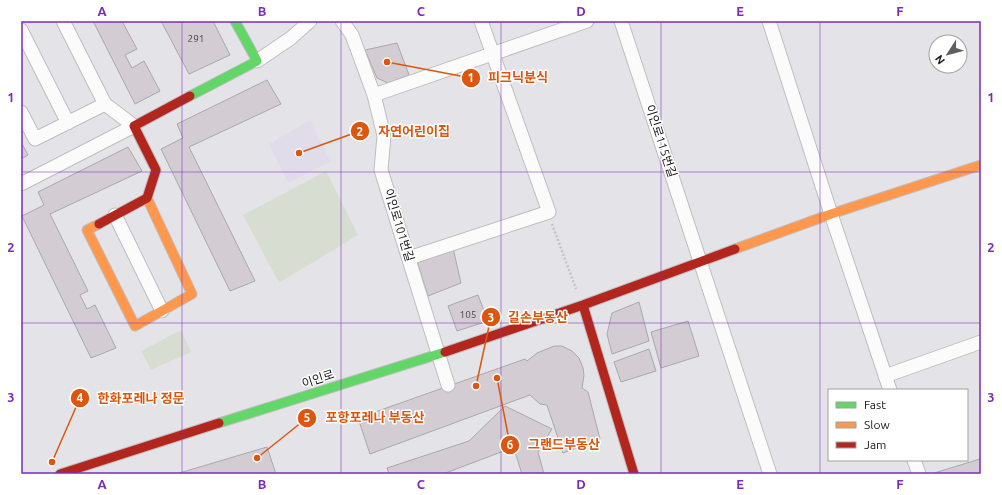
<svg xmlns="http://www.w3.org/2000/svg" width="1002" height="495" viewBox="0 0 1002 495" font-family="Ubuntu,'Noto Sans KR',sans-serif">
<rect width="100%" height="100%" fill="#e4e4e8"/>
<path fill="#e0dce9" d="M310,120L331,161L288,183L269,144Z"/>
<path fill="#d7ded1" d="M326,171L358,235L279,283L243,215Z
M181,330L191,352L151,370L141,351Z"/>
<path fill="#d3ccd3" stroke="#aaa8ab" d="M93,21H122L137,49L125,55L132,68L144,61L160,91L135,104Z
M161,21H213L230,55L189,74Z
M397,43L409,75L388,83L377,78L365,50Z
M267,80L281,104L189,147L255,281L230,291L161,149L183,138L177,124Z
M21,142L28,155L21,159Z
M128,147L142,171L50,214L88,291L80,295L87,309L95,305L116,348L91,358L22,216L44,205L38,192Z
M453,248L461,283L428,296L417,261Z
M478,295L488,321L457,331L448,306Z
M639,302L649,341L612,354L607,334L612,313Z
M688,321L699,356L661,368L651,332Z
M554,346H562L572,351L579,358L583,368L584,375L582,388L588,392L600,439L563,453L547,405L540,404L530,395L370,454L358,418L525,359L527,361L537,353Z
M649,349L656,371L621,382L614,362Z
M505,406L552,429L538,452L544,474H522L515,452L509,449L443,474H389L387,468L469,441Z
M267,447L276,474H176Z
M980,459L981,463V474H931Z"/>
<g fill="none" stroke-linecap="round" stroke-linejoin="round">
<g stroke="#bebec1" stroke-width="15">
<path id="street" d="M342,21L352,35L374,95L587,21
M621,21L770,474
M769,21L831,214L890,390
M21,30L68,123
M257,61L291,38L310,21
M374,95L384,136L381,170L448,385
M21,112L35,139L105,104
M21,184L134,126L105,104L63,21
M115,215L162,311
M409,258L549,212L481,21
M885,376L981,342
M914,460L919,474"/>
</g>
<g stroke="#bebec1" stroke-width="11">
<path id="fast" d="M190,96L257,61L235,21
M219,423L445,352"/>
</g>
<g stroke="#bebec1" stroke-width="11">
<path id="slow" d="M99,224L87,230L135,326L192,294L147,198
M735,249L831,214L981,165"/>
</g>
<g stroke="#bebec1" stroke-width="11">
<path id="jam" d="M99,224L147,198L156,170L134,126L190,96
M583,305L634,474
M445,352L583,305L735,249
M60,474L219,423"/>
</g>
<path stroke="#c4c4c5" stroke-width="2.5" stroke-dasharray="2 2" stroke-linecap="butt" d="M552,224L576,289"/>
<use href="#street" stroke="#fbfbfc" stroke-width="13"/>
<use href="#fast" stroke="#63d668" stroke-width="9"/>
<use href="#slow" stroke="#ff974d" stroke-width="9"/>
<use href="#jam" stroke="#b3261e" stroke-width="9"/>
</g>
<path fill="none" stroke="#7b2cbf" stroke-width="1" stroke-opacity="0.55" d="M182,21V474M341,21V474M501,21V474M661,21V474M820,21V474M21,172H981M21,323H981"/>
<g text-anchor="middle" stroke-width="3" stroke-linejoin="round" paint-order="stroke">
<g font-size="10" fill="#474548">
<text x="196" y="42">291</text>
<text x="468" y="318">105</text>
</g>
<g font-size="12" fill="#171719" stroke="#fff">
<text transform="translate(661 141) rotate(72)" y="4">이인로115번길</text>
<text transform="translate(399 225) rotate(73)" y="4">이인로101번길</text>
<text transform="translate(318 379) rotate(-18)" y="4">이인로</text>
</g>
</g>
<path fill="none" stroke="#de560d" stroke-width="1.5" d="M387 62L471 78M299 153L360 131M476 386L491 317M52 462L80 398M257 458L307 418M497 378L510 445"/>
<g fill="#de560d" stroke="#fff" stroke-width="1.5">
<circle cx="387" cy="62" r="4"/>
<circle cx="299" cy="153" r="4"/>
<circle cx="476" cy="386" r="4"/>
<circle cx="52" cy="462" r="4"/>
<circle cx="257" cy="458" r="4"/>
<circle cx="497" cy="378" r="4"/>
<circle cx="471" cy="78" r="10"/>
<circle cx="360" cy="131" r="10"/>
<circle cx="491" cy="317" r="10"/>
<circle cx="80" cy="398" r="10"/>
<circle cx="307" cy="418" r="10"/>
<circle cx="510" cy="445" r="10"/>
</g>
<g font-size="12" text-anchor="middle" font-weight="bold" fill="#fff">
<text x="471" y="82">1</text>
<text x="360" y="136">2</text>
<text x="491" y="322">3</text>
<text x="80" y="402">4</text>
<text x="307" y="422">5</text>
<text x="510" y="449">6</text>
</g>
<g font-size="13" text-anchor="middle" font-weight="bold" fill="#de560d" stroke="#fff" stroke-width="3" stroke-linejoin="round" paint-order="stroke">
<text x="518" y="82">피크닉분식</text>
<text x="414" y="136">자연어린이집</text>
<text x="538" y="322">길손부동산</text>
<text x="141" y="403">한화포레나 정문</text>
<text x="375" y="422">포항포레나 부동산</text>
<text x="564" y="449">그랜드부동산</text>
</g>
<rect width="1002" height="495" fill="none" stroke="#ffffff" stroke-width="44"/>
<rect x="828" y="389" width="140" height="72" fill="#ffffff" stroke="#a2a2a3"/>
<rect x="836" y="402" width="20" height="6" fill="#63d668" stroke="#a2a2a3"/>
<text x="864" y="409" font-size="12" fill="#171719">Fast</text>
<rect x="836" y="422" width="20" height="6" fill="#ff974d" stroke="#a2a2a3"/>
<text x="864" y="429" font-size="12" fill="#171719">Slow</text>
<rect x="836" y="442" width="20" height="6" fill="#b3261e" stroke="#a2a2a3"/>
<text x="864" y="449" font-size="12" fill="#171719">Jam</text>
<g transform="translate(948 54) rotate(234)"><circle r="19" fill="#ffffff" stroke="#a2a2a3"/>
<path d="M0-3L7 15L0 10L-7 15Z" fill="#5f5f61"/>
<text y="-6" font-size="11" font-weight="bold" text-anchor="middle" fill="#171719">N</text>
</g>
<rect x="22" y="22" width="958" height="451" fill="none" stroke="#7b2cbf" stroke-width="1.5"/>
<g font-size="13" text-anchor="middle" font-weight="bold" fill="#7b2cbf">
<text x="102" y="16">A</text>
<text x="262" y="16">B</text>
<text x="421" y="16">C</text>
<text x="581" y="16">D</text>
<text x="740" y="16">E</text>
<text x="900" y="16">F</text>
<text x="11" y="102">1</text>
<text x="991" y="102">1</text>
<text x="11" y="252">2</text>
<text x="991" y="252">2</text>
<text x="11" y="402">3</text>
<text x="991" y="402">3</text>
<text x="102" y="489">A</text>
<text x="262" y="489">B</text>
<text x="421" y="489">C</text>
<text x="581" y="489">D</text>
<text x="740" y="489">E</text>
<text x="900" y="489">F</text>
</g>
</svg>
